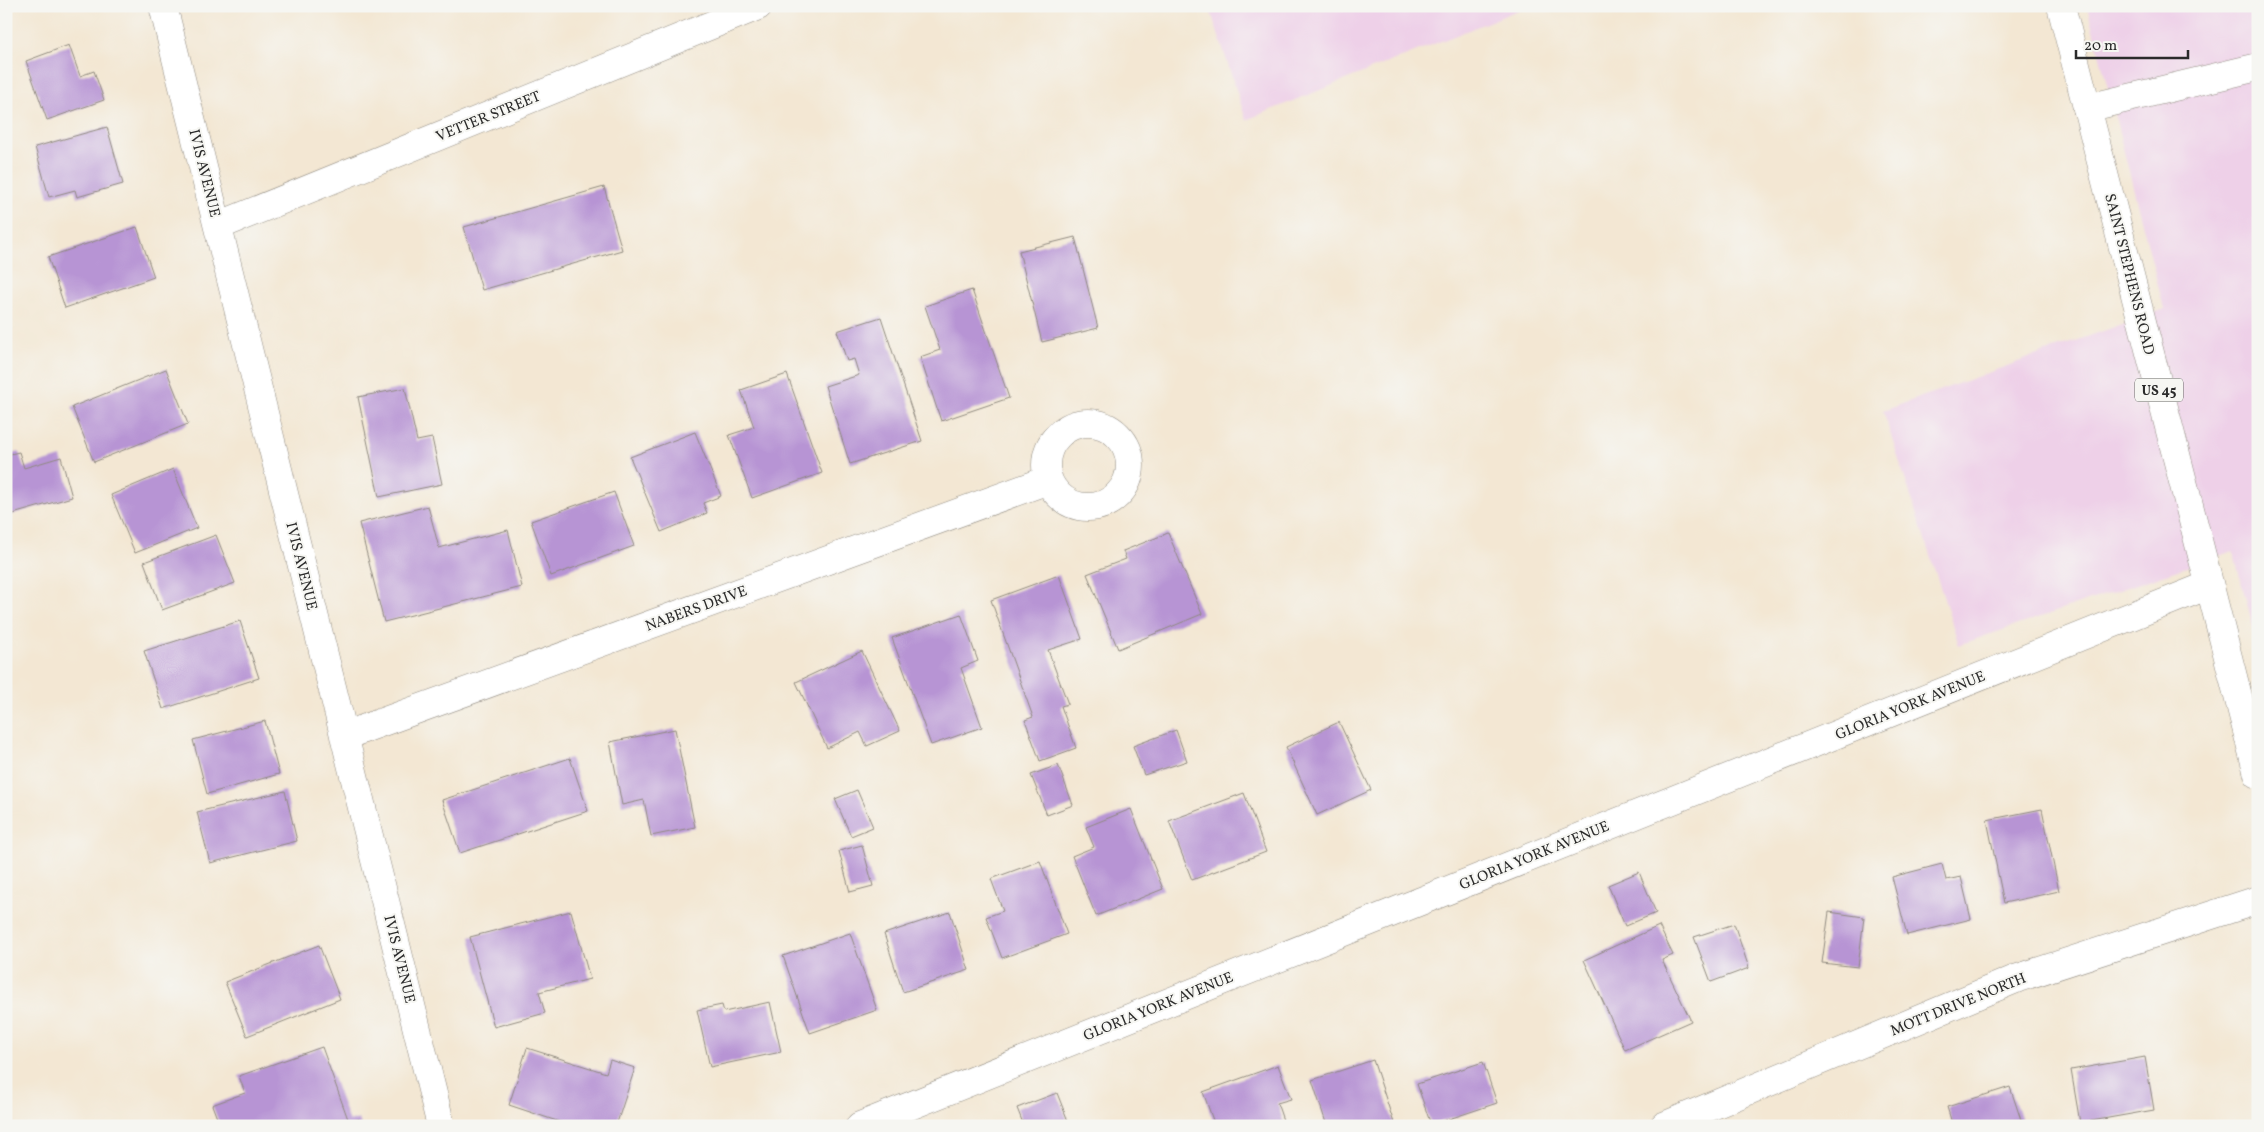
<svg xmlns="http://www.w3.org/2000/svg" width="2264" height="1132" viewBox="0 0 2264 1132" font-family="Vollkorn,serif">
<rect width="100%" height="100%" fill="#f6f6f2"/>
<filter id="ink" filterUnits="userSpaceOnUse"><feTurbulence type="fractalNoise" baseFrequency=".02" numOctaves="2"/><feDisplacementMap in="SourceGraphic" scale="10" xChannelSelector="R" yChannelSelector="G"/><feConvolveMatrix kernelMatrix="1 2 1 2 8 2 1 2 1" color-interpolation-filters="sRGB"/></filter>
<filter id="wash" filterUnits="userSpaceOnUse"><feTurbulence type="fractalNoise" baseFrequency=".0096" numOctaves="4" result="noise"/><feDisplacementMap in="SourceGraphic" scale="20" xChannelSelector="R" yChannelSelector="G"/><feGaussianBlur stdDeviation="1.12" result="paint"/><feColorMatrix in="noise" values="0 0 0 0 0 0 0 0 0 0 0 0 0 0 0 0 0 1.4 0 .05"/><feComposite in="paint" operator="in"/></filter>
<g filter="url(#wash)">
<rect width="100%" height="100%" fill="#f3e7d3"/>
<path fill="#eed0e8" d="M1209,6H1528L1246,120Z
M2087,6H2258V645L2233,551L1959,645L1883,411L2164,309Z"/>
<g id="blocks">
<path fill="#b794d4" d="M69,45L80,76L94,71L104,100L47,120L26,61Z
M107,127L123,184L77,197L75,190L49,197L35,147Z
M604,187L622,250L482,290L464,227Z
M137,227L154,277L65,308L48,257Z
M1075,237L1098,328L1042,342L1019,251Z
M972,290L1009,398L941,421L920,357L940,350L925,306Z
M881,317L922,441L850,464L825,386L859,375L854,359L847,361L837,331Z
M166,369L188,424L94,462L72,407Z
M787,374L822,473L752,498L729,435L754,427L741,390Z
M405,388L417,441L432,438L442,484L379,497L358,397Z
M695,432L721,496L703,503L707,513L661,532L630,457Z
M19,452L24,468L61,457L72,497L6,516V455Z
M173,469L197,528L135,553L111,495Z
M614,492L634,546L551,576L531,521Z
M428,506L439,548L508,530L522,587L384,622L359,523Z
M1168,533L1202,614L1118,649L1087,574L1126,559L1123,551Z
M216,535L235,583L162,610L144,562Z
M1059,575L1082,639L1048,650L1068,704L1061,706L1076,748L1040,761L1025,720L1033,717L991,600Z
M961,614L978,661L961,668L982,727L931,745L892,638Z
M240,621L259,678L163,709L144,651Z
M862,651L900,731L867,746L860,732L827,748L796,682Z
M265,721L279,774L207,794L193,740Z
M1339,722L1371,790L1317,815L1286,747Z
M675,729L695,827L651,836L644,800L622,805L610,742Z
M1176,730L1187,761L1144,775L1133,746Z
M570,758L588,811L460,853L442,800Z
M1058,765L1073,805L1047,815L1031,775Z
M857,790L873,827L851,836L835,799Z
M285,791L297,841L210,863L197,812Z
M1244,793L1266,852L1192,880L1169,821Z
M1131,809L1163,889L1096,916L1072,856L1094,847L1086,827Z
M2042,809L2059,891L2004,903L1987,820Z
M862,845L873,886L850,892L839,851Z
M1040,861L1067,934L1002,958L986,917L1003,911L991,879Z
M1942,864L1946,880L1961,877L1971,919L1907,935L1892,877Z
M1639,872L1656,913L1625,926L1608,885Z
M571,911L590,979L539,992L545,1013L494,1027L470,937Z
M950,912L969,970L903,992L884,934Z
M1829,912L1864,917L1858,967L1822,963Z
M1734,924L1749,968L1711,982L1694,937Z
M1659,926L1673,955L1662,960L1691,1021L1625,1050L1584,960Z
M850,933L877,1010L810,1033L783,956Z
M319,945L340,999L247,1036L225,982Z
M770,1002L781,1052L710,1067L697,1010L722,1005L724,1012Z
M322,1047L349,1122L359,1119L361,1126H220L212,1105L245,1093L239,1076Z
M527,1048L606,1073L610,1060L635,1068L616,1126H592L584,1123L583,1126H572L509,1105Z
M2145,1057L2154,1110L2080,1123L2071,1070Z
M1373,1060L1395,1126H1327L1312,1080Z
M1483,1062L1497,1103L1431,1125L1417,1084Z
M1278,1065L1291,1099L1277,1103L1285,1126H1215L1203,1092Z
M2010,1087L2023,1126H1953L1947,1107Z
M1057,1093L1070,1126H1024L1017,1108Z"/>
</g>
</g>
<g filter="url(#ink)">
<use href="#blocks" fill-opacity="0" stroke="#8f897f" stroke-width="1"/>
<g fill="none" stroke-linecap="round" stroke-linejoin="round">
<g stroke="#8f897f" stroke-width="29">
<path id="minor" d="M163,6L441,1126
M2087,108L2258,67
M218,226L758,6
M1046 465a42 42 0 1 1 84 0a42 42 0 1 1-84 0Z
M344,736L1048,480
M860,1126L2209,585
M1664,1126L2018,978L2258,900"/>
</g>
<g stroke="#8f897f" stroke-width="29">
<path id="major" d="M2061,6L2258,774"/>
</g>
<use href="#minor" stroke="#fff" stroke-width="28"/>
<use href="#major" stroke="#fff" stroke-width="28"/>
</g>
</g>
<g text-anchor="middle" stroke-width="4" stroke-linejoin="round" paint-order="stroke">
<rect fill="#f6f6f2" stroke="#686867" stroke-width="1" x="2135" y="378.5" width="48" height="23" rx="4"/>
<g font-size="14" font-weight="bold" fill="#2b2b2b">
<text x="2159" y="395">US 45</text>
</g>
<g font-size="15" fill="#2b2b2b" stroke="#f6f6f2">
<text transform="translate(488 116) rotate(-22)" y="5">VETTER STREET</text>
<text transform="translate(205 173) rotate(76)" y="5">IVIS AVENUE</text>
<text transform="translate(2130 274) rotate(76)" y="5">SAINT STEPHENS ROAD</text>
<text transform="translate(302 566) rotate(76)" y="5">IVIS AVENUE</text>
<text transform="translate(696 608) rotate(-20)" y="5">NABERS DRIVE</text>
<text transform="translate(1910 705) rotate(-22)" y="5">GLORIA YORK AVENUE</text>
<text transform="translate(1534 855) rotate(-22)" y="5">GLORIA YORK AVENUE</text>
<text transform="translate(400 959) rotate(76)" y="5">IVIS AVENUE</text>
<text transform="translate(1958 1004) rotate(-22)" y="5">MOTT DRIVE NORTH</text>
<text transform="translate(1158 1006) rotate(-22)" y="5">GLORIA YORK AVENUE</text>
</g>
</g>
<rect width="2264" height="1132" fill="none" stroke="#f6f6f2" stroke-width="25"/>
<path d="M2076 50v8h112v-8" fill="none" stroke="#2b2b2b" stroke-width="2.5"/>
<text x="2084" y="50" font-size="15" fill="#2b2b2b" stroke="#f6f6f2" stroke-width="4" paint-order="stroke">20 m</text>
</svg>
